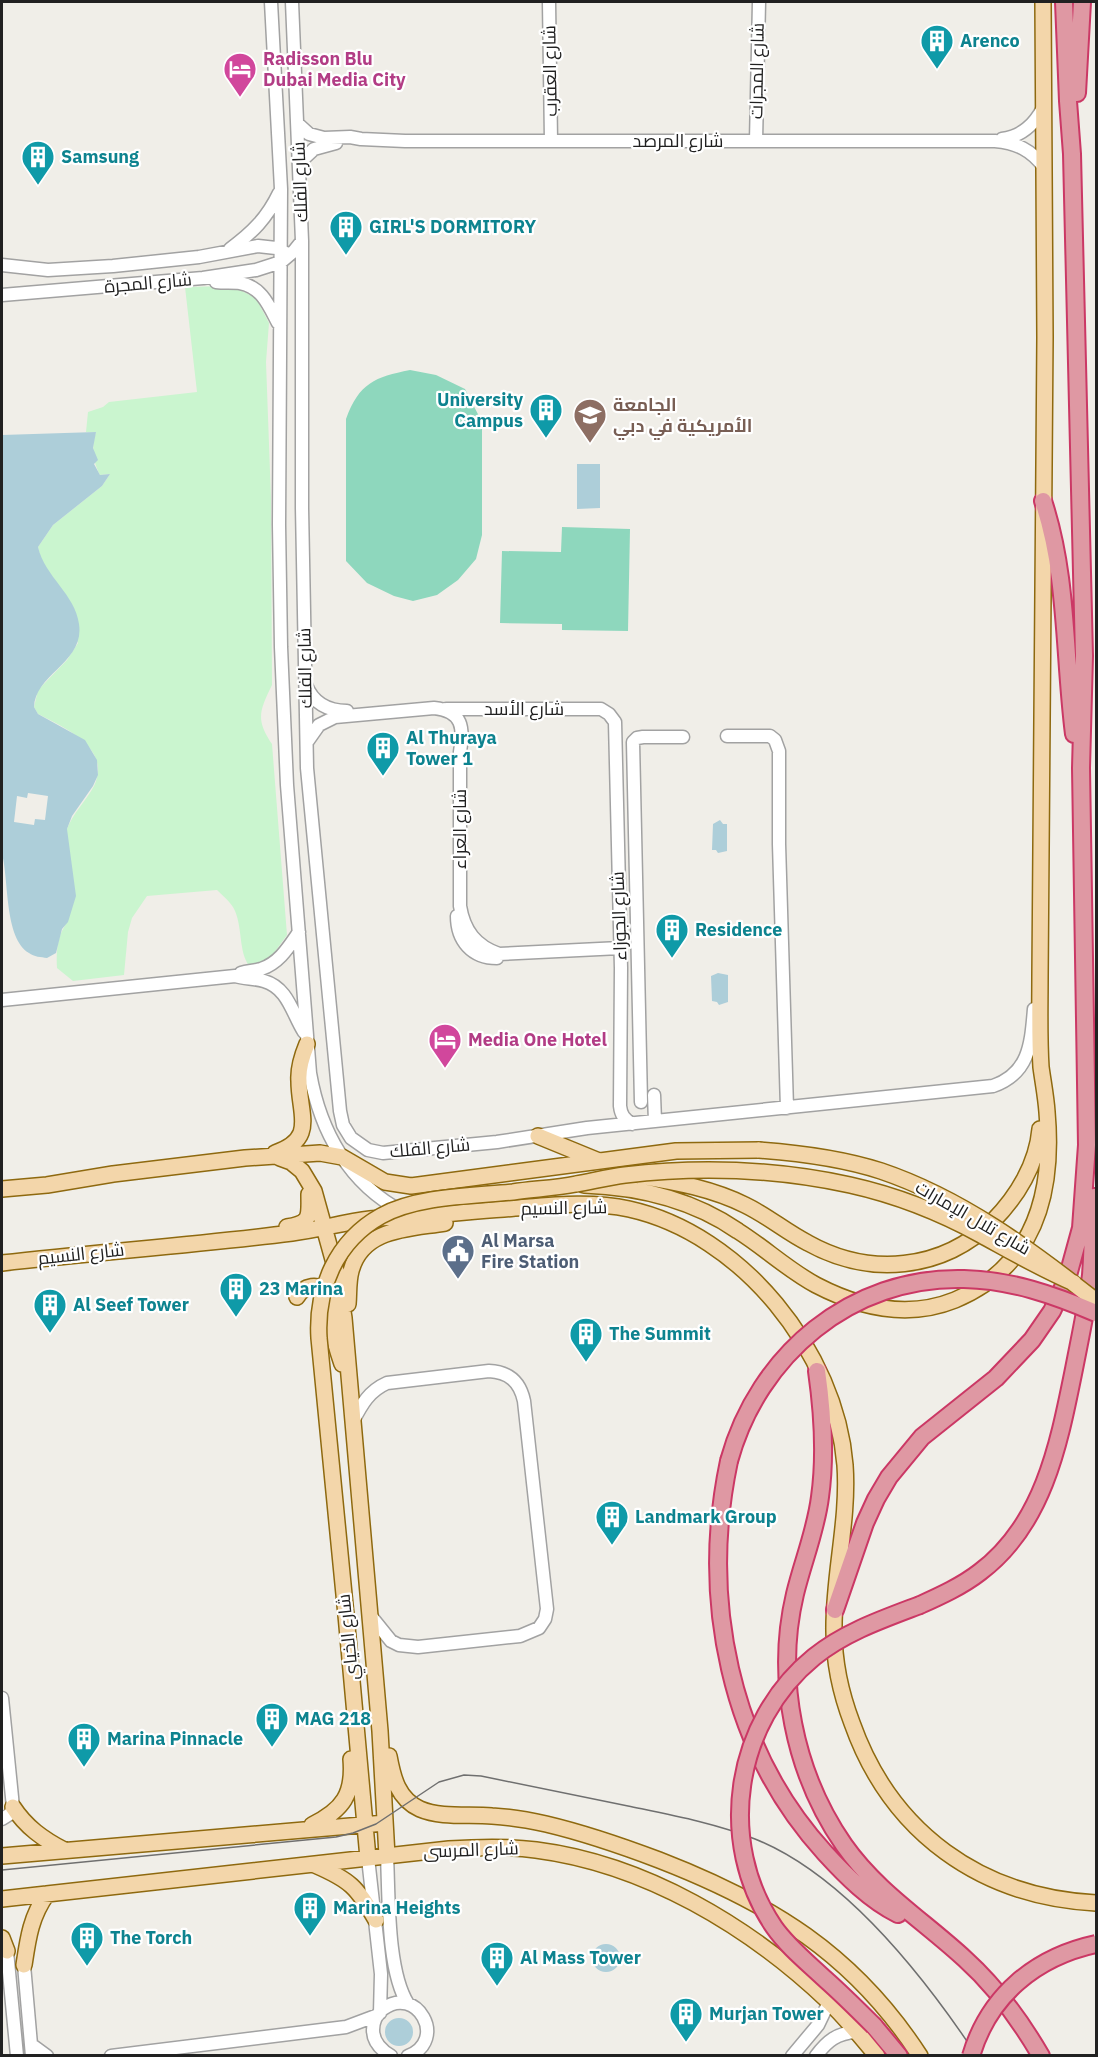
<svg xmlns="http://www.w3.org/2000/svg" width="1098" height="2057" viewBox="0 0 1098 2057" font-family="'IBM Plex Sans',Cairo,sans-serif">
<rect width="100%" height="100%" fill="#f0eee8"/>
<path fill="#caf5cf" d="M232,286L256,298L269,323L266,362L271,499L272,685C260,710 255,719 272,744L287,935L269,960L252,969C238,956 243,929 235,911C232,903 223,896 217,890L147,896L132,918L128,932L124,975L73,981L57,968C56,952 57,935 68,921L67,829C73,813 86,801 94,786C112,748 65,728 38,714L34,707L38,690L67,660L78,643L48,571L41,560L38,547L53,525L102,486L110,474L100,475C93,462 91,446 96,432H86L88,412L103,407L109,402L197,392L185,287Z"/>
<path fill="#8ed7bd" d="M410,370L436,375L465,389L482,422V535L476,559L458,580L437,595L413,601L394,596L367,583L346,561V419C359,383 375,377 410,370Z
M562,527L630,529L628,631L562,630V624L500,623L502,551L561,552Z"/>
<path fill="#adced9" d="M96,432L93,448L98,460L94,464L100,475L110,474L102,486L53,525L38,547C45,577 75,594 79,624C85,662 35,674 34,707L38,714L85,740L97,760L98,775L93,786L72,816L67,829L76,896L68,922L62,929L56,953L47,958C41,957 34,957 29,953C4,938 9,879 2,854V435Z
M577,464H600V508L577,509Z
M720,820L723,824H727V851L718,853L716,850H712L713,824Z
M718,973L728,975V1002L719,1005L717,1002L712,1001L711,976Z
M592 1958a14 14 0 1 1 28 0a14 14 0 1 1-28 0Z
M385 2032a14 14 0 1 1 28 0a14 14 0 1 1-28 0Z"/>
<path fill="#f0eee8" d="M28,793L48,796L45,820L35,819L34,825L14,822L17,796L27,798Z"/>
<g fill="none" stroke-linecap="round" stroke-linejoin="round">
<g stroke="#a2a2a2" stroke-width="15">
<path id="minor" d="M271,2L281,189L279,525L281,647L287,785L310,1073C320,1131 349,1184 403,1212
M292,2L302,241V508L307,768L340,1111L343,1125L351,1138L368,1150L383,1153L497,1142L587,1128L993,1086C1030,1073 1031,1043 1034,1009
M549,2L551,141
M298,124L309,134L324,138L350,137L361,139L405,141H995C1017,143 1031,150 1044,167
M1002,139C1022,136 1034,125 1043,108
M756,141L759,2
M300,162L314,149L336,143
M230,249C252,233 267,218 279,193
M2,265L48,270L113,266L199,257L258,246L276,248L288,254
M216,282C224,283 232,282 240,283C262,287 269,306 278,323
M2,295L203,278L256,270L281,262L294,251L302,241
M306,685C313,703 328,711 347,711
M446,709H601L609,714L615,722L621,968L620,1106C621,1115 624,1119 632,1124
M727,736H770L775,740L779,751V844L787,1108
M307,742L319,725L335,717L434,708C463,711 464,728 460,752V906C464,931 476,946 499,954L620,948
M457,916C457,941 472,958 497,958
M241,973C248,971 254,971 261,969C279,963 288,948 299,932
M2,1000L235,976C244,979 254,978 264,981C288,988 292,1013 304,1032
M654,1095L655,1121
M641,1102L633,742L637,738L643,737H683
M353,1421C362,1404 369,1391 387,1383L489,1371C509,1372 520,1382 524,1401L547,1609L545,1619L539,1628L520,1636L418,1647L399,1645L391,1641L370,1615
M2,1698L13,1807L10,1814L2,1819
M387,1856C389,1897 387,1971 408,2004
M368,1858L381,1974L380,2013
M7,1951L17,2056
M24,1965L32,2056
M32,2045L47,2056
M111,2056L346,2027L378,2015
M391,2056C381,2050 373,2042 373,2030C373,2022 377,2014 383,2009C416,1984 449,2040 408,2056
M792,2056L818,2025L829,2002
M816,2056C827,2041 837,2033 856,2032"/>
</g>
<g stroke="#8e690f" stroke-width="18">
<path id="major" d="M538,1136L599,1161
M275,1153C317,1138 299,1115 299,1081C298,1068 302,1056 307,1044
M280,1158L291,1162L302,1171L314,1191L337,1274L344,1318L380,1731L387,1856
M640,1176C676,1182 713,1189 745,1205C768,1216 786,1232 808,1243C869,1277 942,1271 993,1221C1017,1197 1037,1164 1040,1129
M584,1185C639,1187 692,1199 738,1231C765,1248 788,1270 816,1285C860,1308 908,1319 955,1300C1036,1266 1054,1191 1047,1112C1046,1097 1043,1082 1041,1067C1039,1037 1040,1006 1040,976L1045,337L1043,2
M2,1189L47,1185L113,1174L245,1158L320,1153L342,1157L385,1182L411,1186L676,1151L759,1150
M287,1227C312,1223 309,1216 309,1194
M2,1263C98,1252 196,1245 292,1233C318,1230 344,1222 370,1219C386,1217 401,1217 417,1216C446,1214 475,1211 504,1209C546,1206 588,1200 629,1209C742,1234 836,1352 845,1465C849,1521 833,1576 834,1631C834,1662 841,1694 852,1723C891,1833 981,1897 1096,1903
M297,1297C303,1286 320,1281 327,1295C332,1304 331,1318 332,1328C334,1340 338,1352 342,1364
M348,1304C349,1293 348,1282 351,1271C362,1228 409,1229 445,1223
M346,1615L368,1858
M389,1756C393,1778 398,1799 420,1809C441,1818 469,1814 492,1816C510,1817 528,1820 546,1824C584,1833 622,1846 659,1860C770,1903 854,1954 920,2056
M13,1807C26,1827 43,1839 64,1850
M312,1825C343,1810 354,1794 351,1759
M2,1856L385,1823
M315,1865C350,1880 357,1887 376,1920
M2,1899L449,1849C478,1847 507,1846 536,1850C645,1864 749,1926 828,2001C846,2018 861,2037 877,2056
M2,1938L7,1951
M24,1965C28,1938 31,1916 47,1894"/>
</g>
<g stroke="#cb3865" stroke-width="20">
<path id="highway" d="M1077,93L1082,2
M1043,501C1068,576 1064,656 1074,734
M817,1371C823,1413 826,1454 820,1497C816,1530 803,1561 795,1594C775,1678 794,1773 844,1845C877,1892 924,1921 965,1959C996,1987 1020,2020 1041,2056
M729,1461C700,1598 729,1748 825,1853C846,1876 870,1900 898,1914
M920,1605C940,1596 962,1586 980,1572C1044,1524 1059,1443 1074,1369C1080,1338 1087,1306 1091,1275C1093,1249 1093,1223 1094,1197
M835,1610L865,1523L876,1499L889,1477L922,1437L996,1378L1032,1340L1052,1311L1067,1279L1081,1228L1087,1145L1081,768L1084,656L1072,154L1068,101L1064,2
M874,2026L899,2056"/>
</g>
<use href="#minor" stroke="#fff" stroke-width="12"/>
<use href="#major" stroke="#f3d6aa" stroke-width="15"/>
<use href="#highway" stroke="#df98a3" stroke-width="16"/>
<path stroke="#6f6f6f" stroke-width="1.5" d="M2,1870L336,1837L353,1833L376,1824L439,1782L464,1775L481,1776C530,1786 579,1796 628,1806C671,1815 714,1823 755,1839C845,1875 925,1978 977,2056"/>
<g stroke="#8e690f" stroke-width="18" stroke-linecap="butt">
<path id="major-bridge" d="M759,1150C800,1153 841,1158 881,1171C961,1198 1030,1249 1096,1301
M346,1615L319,1338C316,1289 336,1241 381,1216C417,1196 472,1196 513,1192C534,1189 556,1188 576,1184C593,1181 609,1177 625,1175C701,1166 776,1169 850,1185C895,1195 941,1213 981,1235C1012,1252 1041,1269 1074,1283"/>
</g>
<g stroke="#cb3865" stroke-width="20" stroke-linecap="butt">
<path id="highway-bridge" d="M729,1461C758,1355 851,1276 964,1279C1011,1280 1054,1295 1096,1313
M874,2026C858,2010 842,1994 825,1979C807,1962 788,1947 774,1927C716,1842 734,1722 814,1657C845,1632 883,1619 920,1605
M971,2056C989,1995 1036,1957 1096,1944"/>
</g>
<use href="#major-bridge" stroke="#f3d6aa" stroke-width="15"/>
<use href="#highway-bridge" stroke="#df98a3" stroke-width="16"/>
</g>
<defs>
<g id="building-pin" transform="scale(1.725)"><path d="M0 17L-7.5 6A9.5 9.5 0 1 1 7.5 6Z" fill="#0f9aa8" stroke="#fff"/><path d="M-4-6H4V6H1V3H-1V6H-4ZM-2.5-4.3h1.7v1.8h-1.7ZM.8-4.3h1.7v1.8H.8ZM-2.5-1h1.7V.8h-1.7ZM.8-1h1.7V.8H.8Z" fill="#fff"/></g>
<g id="hotel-pin" transform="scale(1.725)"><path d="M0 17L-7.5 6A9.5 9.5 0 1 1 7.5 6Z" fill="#d1479c" stroke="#fff"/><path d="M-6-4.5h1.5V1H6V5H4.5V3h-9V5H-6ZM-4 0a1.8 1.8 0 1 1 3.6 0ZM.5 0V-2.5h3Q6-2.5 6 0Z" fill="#fff"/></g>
<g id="university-pin" transform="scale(1.725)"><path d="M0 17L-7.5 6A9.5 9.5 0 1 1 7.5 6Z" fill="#8d6e63" stroke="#fff"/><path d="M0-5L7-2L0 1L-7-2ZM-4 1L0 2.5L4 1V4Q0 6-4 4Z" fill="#fff"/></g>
<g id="civic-pin" transform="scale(1.725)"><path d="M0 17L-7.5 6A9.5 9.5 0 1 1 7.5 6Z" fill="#5c6f8a" stroke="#fff"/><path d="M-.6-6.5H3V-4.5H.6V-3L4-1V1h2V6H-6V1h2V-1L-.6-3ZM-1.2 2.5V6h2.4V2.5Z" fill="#fff"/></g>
</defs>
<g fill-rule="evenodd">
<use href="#building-pin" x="937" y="41"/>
<use href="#hotel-pin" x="240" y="69"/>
<use href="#building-pin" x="38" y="157"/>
<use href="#building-pin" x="346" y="227"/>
<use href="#building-pin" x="546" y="410"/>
<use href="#university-pin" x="590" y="415"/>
<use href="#building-pin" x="383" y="748"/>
<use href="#building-pin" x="672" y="930"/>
<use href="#hotel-pin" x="445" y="1040"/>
<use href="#civic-pin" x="458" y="1251"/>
<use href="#building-pin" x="236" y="1289"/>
<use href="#building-pin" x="50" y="1305"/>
<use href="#building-pin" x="586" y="1334"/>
<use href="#building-pin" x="612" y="1517"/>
<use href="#building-pin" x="272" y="1719"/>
<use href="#building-pin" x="84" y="1739"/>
<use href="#building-pin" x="310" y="1908"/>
<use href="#building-pin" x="87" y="1938"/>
<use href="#building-pin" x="497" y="1958"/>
<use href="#building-pin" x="686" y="2014"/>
</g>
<g text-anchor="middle" stroke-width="4.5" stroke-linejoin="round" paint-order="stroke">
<g font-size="18" font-weight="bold" fill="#0d838f" stroke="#fff" text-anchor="start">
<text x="960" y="47">Arenco</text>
<text x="61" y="163">Samsung</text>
<text x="369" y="233">GIRL'S DORMITORY</text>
<text x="523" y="406" text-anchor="end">University<tspan x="523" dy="21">Campus</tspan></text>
<text x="406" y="744">Al Thuraya<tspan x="406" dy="21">Tower 1</tspan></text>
<text x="695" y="936">Residence</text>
<text x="259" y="1295">23 Marina</text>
<text x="73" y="1311">Al Seef Tower</text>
<text x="609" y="1340">The Summit</text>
<text x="635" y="1523">Landmark Group</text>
<text x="295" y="1725">MAG 218</text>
<text x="107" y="1745">Marina Pinnacle</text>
<text x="333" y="1914">Marina Heights</text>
<text x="110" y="1944">The Torch</text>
<text x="520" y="1964">Al Mass Tower</text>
<text x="709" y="2020">Murjan Tower</text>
</g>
<g font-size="18" font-weight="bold" fill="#b23c85" stroke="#fff" text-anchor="start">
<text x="263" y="65">Radisson Blu<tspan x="263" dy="21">Dubai Media City</tspan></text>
<text x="468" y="1046">Media One Hotel</text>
</g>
<g font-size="18" fill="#212121" stroke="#fff">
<text transform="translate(550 71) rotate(-91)" y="6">شارع العقرب</text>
<text transform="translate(757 71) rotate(-89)" y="6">شارع المجرات</text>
<text x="678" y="147">شارع المرصد</text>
<text transform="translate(300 182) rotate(-92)" y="6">شارع الفلك</text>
<text transform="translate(148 283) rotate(-5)" y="6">شارع المجرة</text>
<text transform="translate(305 668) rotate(-91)" y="6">شارع الفلك</text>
<text x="524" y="715">شارع الأسد</text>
<text transform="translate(460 829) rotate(-90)" y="6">شارع العراء</text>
<text transform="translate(619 916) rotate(-92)" y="6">شارع الجوزاء</text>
<text transform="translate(430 1148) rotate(-5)" y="6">شارع الفلك</text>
<text transform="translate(564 1208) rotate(-1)" y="6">شارع النسيم</text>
<text transform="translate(973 1218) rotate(30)" y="6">شارع تلال الإمارات</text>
<text transform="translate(81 1254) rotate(-6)" y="6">شارع النسيم</text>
<text transform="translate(348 1637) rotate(-96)" y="6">شارع الخياي</text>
<text transform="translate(471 1850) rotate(-2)" y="6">شارع المرسى</text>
</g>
<g font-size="18" font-weight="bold" fill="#785e54" stroke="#fff" text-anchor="start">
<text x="613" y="411">الجامعة<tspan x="613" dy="21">الأمريكية في دبي</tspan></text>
</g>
<g font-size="18" font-weight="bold" fill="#4e5e75" stroke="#fff" text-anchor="start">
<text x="481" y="1247">Al Marsa<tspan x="481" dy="21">Fire Station</tspan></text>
</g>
</g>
<rect width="1098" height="2057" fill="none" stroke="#212121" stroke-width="6"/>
</svg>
